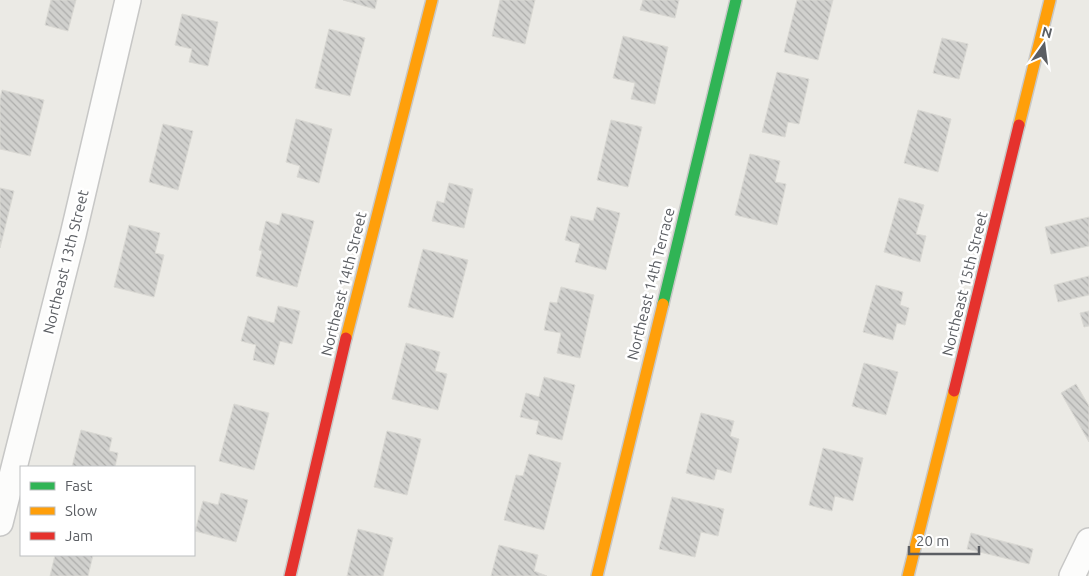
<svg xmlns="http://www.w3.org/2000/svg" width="1089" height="576" viewBox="0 0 1089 576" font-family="Ubuntu,sans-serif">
<defs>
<pattern id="building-back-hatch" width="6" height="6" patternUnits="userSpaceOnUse" patternTransform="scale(1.25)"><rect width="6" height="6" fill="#d1d1ce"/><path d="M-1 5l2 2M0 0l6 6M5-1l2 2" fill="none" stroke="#adadab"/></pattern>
</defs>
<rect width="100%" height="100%" fill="#ebeae5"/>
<path fill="url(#building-back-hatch)" stroke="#dad9d4" d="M51,0H76L68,31L45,25Z
M343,0H377L375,9Z
M500,0H535L525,44L492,36Z
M643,0H679L675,18L640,10Z
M797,0H833L818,60L784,52Z
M182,14L218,22L208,66L189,62L192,49L175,45Z
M329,29L365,38L350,96L315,88Z
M623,36L668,47L655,104L631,99L635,83L613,78Z
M942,38L968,44L959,79L933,73Z
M777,72L809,79L799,124L788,122L785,137L762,132Z
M2,90L44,100L30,156L0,149V99Z
M918,110L951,119L938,172L904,163Z
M296,119L332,129L319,183L297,177L300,166L286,162Z
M611,120L642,127L628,187L597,180Z
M163,124L193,131L178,190L149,182Z
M750,154L780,161L775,182L786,184L777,225L735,215Z
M449,183L473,189L464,228L432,221L437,201L444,203Z
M0,188L14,191L0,248Z
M899,198L924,205L916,234L926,236L920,262L884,252Z
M597,207L620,213L606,270L575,262L580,244L565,240L571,216L593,221Z
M282,213L314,221L297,287L256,276L262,251L259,250L266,221L279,225Z
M1089,217V246L1051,254L1045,227Z
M129,225L160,233L155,253L164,255L154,297L114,287Z
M423,249L468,260L453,318L408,307Z
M1089,276V295L1058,302L1054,285Z
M876,285L903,292L900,305L909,308L905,325L897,323L893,340L863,332Z
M561,287L594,295L580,358L557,353L561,333L544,330L550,302L557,303Z
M278,306L300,311L292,344L280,341L274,365L253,360L256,345L241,341L248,316L274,323Z
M1089,311V326L1084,327L1080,313Z
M406,343L440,352L435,371L447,374L438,410L392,399Z
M864,363L898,372L886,415L852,406Z
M544,377L575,385L562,440L536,434L539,421L520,417L526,393L539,397Z
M1076,384L1089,406V442L1061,393Z
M234,404L269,413L254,470L219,461Z
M701,413L734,421L730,436L739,439L731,473L717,469L714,480L686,473Z
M81,430L112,438L109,451L118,453L115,467H72Z
M387,431L421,439L407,495L374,487Z
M823,448L863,458L853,501L835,496L832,511L809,505Z
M529,454L561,463L544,530L504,520L516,475L523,476Z
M221,493L248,500L236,542L195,531L203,501L218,505Z
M672,497L724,509L718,536L701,532L695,557L659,549Z
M358,529L393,538L383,576H347Z
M971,533L1033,549L1029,564L967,549Z
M499,545L538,555L534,571L547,576H491Z
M55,555H93L88,576H50Z"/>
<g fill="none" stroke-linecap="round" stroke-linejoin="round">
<g stroke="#c7c7c6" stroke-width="28">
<path id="street" d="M0,523L73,235L128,0
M1072,576L1089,541"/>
</g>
<g stroke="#c8c8c7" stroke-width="14">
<path id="fast" d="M663,304L736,0"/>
</g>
<g stroke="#c8c8c7" stroke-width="14">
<path id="slow" d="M1019,125L1050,0
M346,338L432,0
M597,576L663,304
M908,576L954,391"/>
</g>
<g stroke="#c8c8c7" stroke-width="14">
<path id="jam" d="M954,391L1019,125
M290,576L346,338"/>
</g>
<use href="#street" stroke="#fcfcfb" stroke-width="25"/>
<use href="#fast" stroke="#30b455" stroke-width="11"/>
<use href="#slow" stroke="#ff9f0a" stroke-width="11"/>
<use href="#jam" stroke="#e5322d" stroke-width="11"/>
</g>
<g text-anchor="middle" stroke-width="5" stroke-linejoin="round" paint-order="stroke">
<g font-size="15" fill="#5b5e63" stroke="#fff">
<text transform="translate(66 262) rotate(-76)" y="5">Northeast 13th Street</text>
<text transform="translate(344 284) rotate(-76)" y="5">Northeast 14th Street</text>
<text transform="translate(651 284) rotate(-76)" y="5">Northeast 14th Terrace</text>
<text transform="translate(965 284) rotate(-76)" y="5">Northeast 15th Street</text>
</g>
</g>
<rect x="20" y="466" width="175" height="90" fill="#ffffff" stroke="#bdbfc1"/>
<rect x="30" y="482" width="25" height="8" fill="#30b455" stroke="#bdbfc1"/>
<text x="65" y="491" font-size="15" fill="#5b5e63">Fast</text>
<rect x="30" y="507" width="25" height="8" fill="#ff9f0a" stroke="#bdbfc1"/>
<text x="65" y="516" font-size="15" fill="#5b5e63">Slow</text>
<rect x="30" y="532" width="25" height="8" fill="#e5322d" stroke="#bdbfc1"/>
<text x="65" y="541" font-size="15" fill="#5b5e63">Jam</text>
<g transform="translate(1044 45) rotate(14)" stroke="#ffffff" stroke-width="4" paint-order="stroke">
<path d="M0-4L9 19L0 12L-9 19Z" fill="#5b5e63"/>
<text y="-8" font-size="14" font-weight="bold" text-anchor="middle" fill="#5b5e63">N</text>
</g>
<path d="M909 546v8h70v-8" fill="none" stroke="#5b5e63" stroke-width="2.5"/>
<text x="916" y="546" font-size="15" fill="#5b5e63" stroke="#ffffff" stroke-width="4" paint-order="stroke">20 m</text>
</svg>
